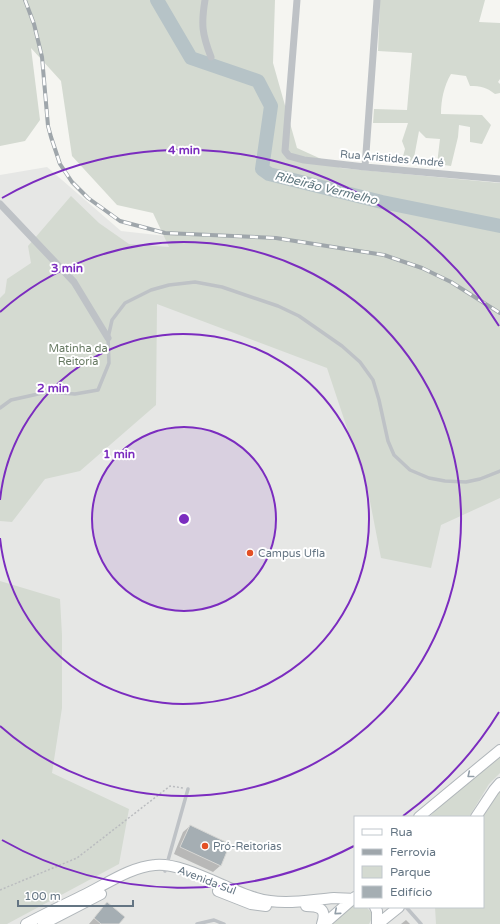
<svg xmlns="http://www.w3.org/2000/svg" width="500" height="924" viewBox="0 0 500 924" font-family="'Varela Round',sans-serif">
<rect width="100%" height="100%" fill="#f5f5f1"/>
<path fill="#e6e7e5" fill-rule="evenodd" d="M47,167L121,231L382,260L500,290V924H0V175ZM355,817H483V907H355Z"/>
<path fill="#d4dad1" d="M0,0H275L273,63L297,148L341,168L500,183V498L441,525L431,568L381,558L368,491L327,368L157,304L156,405L80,471L45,479L12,522L0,521V298L5,293L7,279L31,263L28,246L71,196L99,223L129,244L169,247L153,213L117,205L72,156L61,81L31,48L40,120L25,141L0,146Z
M380,0H485L479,22L500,23V79L498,82L500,84V93L495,94C486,87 481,86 470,86L466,76L451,74C444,86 441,100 441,114L482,115L491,125L482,144L470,142V127L459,125L458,137L451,166L437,164L440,139L426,138L419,131L413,163L402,160L405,149L402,141L408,123H373L374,109L407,110L412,53L378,51Z
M0,581L60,599L62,635V708L52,773L129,809L119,864L7,924H0Z
M500,754V773L489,784L469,817H429L472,777Z
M500,791V924H436L435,907H483V817H471L483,795Z
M355,904V907H366L371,912L372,918L369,924H328L349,906Z"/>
<path fill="#0003" d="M190,826L229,845L220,866L213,872L174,854L183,832Z
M101,910L118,924H89Z
M406,920L410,924H401Z"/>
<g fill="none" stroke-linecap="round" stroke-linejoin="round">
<path stroke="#b6c3c7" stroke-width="14" d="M157,0L191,58L258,81L271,106L262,169L269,174L382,202L500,226"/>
</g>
<path fill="#a5aeb3" stroke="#d7d7d4" d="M190,825L230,844L221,866L180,847Z
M107,902L125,917L119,924H101L94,918Z"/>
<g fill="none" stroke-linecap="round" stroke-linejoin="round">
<g stroke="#b0b6ba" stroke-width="12">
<path id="secondary" d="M419,817L500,750
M476,817L494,790L500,783
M218,891L251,904L266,906
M306,906C320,906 327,909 322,924
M375,907L377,911V924
M26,924C46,913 66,904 86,894C108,883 131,867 155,865C183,862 227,890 256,898C282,906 308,900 334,898C341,898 348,899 355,899
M43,924L101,894
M324,924L355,897
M378,924L399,907"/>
</g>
<path stroke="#babcbf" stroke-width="1.5" stroke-dasharray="2 2" stroke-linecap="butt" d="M0,890L77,858L170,786L183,788"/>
<path stroke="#bec2c6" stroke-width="3.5" d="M0,408L11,400L47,392L75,394L98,390L109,363L108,338L112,320L125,303L151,290L169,285L195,282L222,287L278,306L299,316L342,346L360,362L373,380L379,400L388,441L394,455L410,470L429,478L445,481L466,482L480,479L500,471
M165,871L188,789
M406,907L421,924
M197,924L214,920L224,924"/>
<path stroke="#bec2c6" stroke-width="7" d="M205,0C201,24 202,34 211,57
M297,0L285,151L289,156L304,160L365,167L500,179
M365,167L377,0
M0,204L74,282L108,338"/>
<use href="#secondary" stroke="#fff" stroke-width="10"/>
<g stroke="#9fa6ab" stroke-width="4">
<path id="rail" d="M25,0L34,24L42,57L48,126L51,137L60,164L72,182L88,198L120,221L165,233L276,238L384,255L422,268L451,282L500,313"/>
</g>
<use href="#rail" stroke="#fff" stroke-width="2.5" stroke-dasharray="8" stroke-linecap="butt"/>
</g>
<defs><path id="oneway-chevron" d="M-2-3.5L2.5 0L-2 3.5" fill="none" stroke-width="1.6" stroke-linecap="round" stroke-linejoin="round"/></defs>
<g stroke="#929ea8">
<use href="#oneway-chevron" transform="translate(470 775) rotate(141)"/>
<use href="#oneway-chevron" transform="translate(337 912) rotate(139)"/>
</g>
<circle cx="184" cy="519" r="92" fill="#7b2cbf" fill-opacity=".12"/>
<g fill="none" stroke="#7b2cbf" stroke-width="2">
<circle cx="184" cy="519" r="92"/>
<path d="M0 500A185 185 0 1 1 0 538"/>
<path d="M0 312A277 277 0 1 1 0 726"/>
<path d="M499 712A369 369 0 0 1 403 816M354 846A369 369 0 0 1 2 840M2 198A369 369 0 0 1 499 326"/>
</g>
<g fill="#e34f24" stroke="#fff" stroke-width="1.5">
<circle cx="250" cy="553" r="4"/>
<circle cx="205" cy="846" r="4"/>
</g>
<g text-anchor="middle" stroke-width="4" stroke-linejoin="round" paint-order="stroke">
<g font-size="11" fill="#647583" stroke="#fff">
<text transform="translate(392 158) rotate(5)" y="4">Rua Aristides André</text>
<text transform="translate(207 880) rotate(21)" y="4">Avenida Sul</text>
</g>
<g font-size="11" fill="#687a63" stroke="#fff">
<text x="78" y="352">Matinha da<tspan x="78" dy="13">Reitoria</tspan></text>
</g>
<g font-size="11" fill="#647583" stroke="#fff" text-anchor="start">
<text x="258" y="557">Campus Ufla</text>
<text x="213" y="850">Pró-Reitorias</text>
</g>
<g font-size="12" font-style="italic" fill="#5f777f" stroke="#fff">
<text transform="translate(326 188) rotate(14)" y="4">Ribeirão Vermelho</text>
</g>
</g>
<circle cx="184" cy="519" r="6" fill="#7b2cbf" stroke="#fff" stroke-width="2"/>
<g font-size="12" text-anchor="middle" font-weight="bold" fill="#7b2cbf" stroke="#fff" stroke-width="4" stroke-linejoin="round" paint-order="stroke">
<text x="184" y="154">4 min</text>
<text x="67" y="272">3 min</text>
<text x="53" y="392">2 min</text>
<text x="119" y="458">1 min</text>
</g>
<rect x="354" y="816" width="130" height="92" fill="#ffffff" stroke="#c1c8cd"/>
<rect x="362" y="829" width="20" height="6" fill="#ffffff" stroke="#c1c8cd"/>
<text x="390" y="836" font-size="12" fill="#647583">Rua</text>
<rect x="362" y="849" width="20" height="6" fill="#9fa6ab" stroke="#c1c8cd"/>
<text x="390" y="856" font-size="12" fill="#647583">Ferrovia</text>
<rect x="362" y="866" width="20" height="12" fill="#d4dad1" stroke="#c1c8cd"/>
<text x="390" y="876" font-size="12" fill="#647583">Parque</text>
<rect x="362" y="886" width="20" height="12" fill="#a5aeb3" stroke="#c1c8cd"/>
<text x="390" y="896" font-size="12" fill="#647583">Edifício</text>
<path d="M18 900v6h115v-6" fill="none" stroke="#647583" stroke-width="2"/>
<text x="24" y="900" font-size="12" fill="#647583" stroke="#ffffff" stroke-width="3" paint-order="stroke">100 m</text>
</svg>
